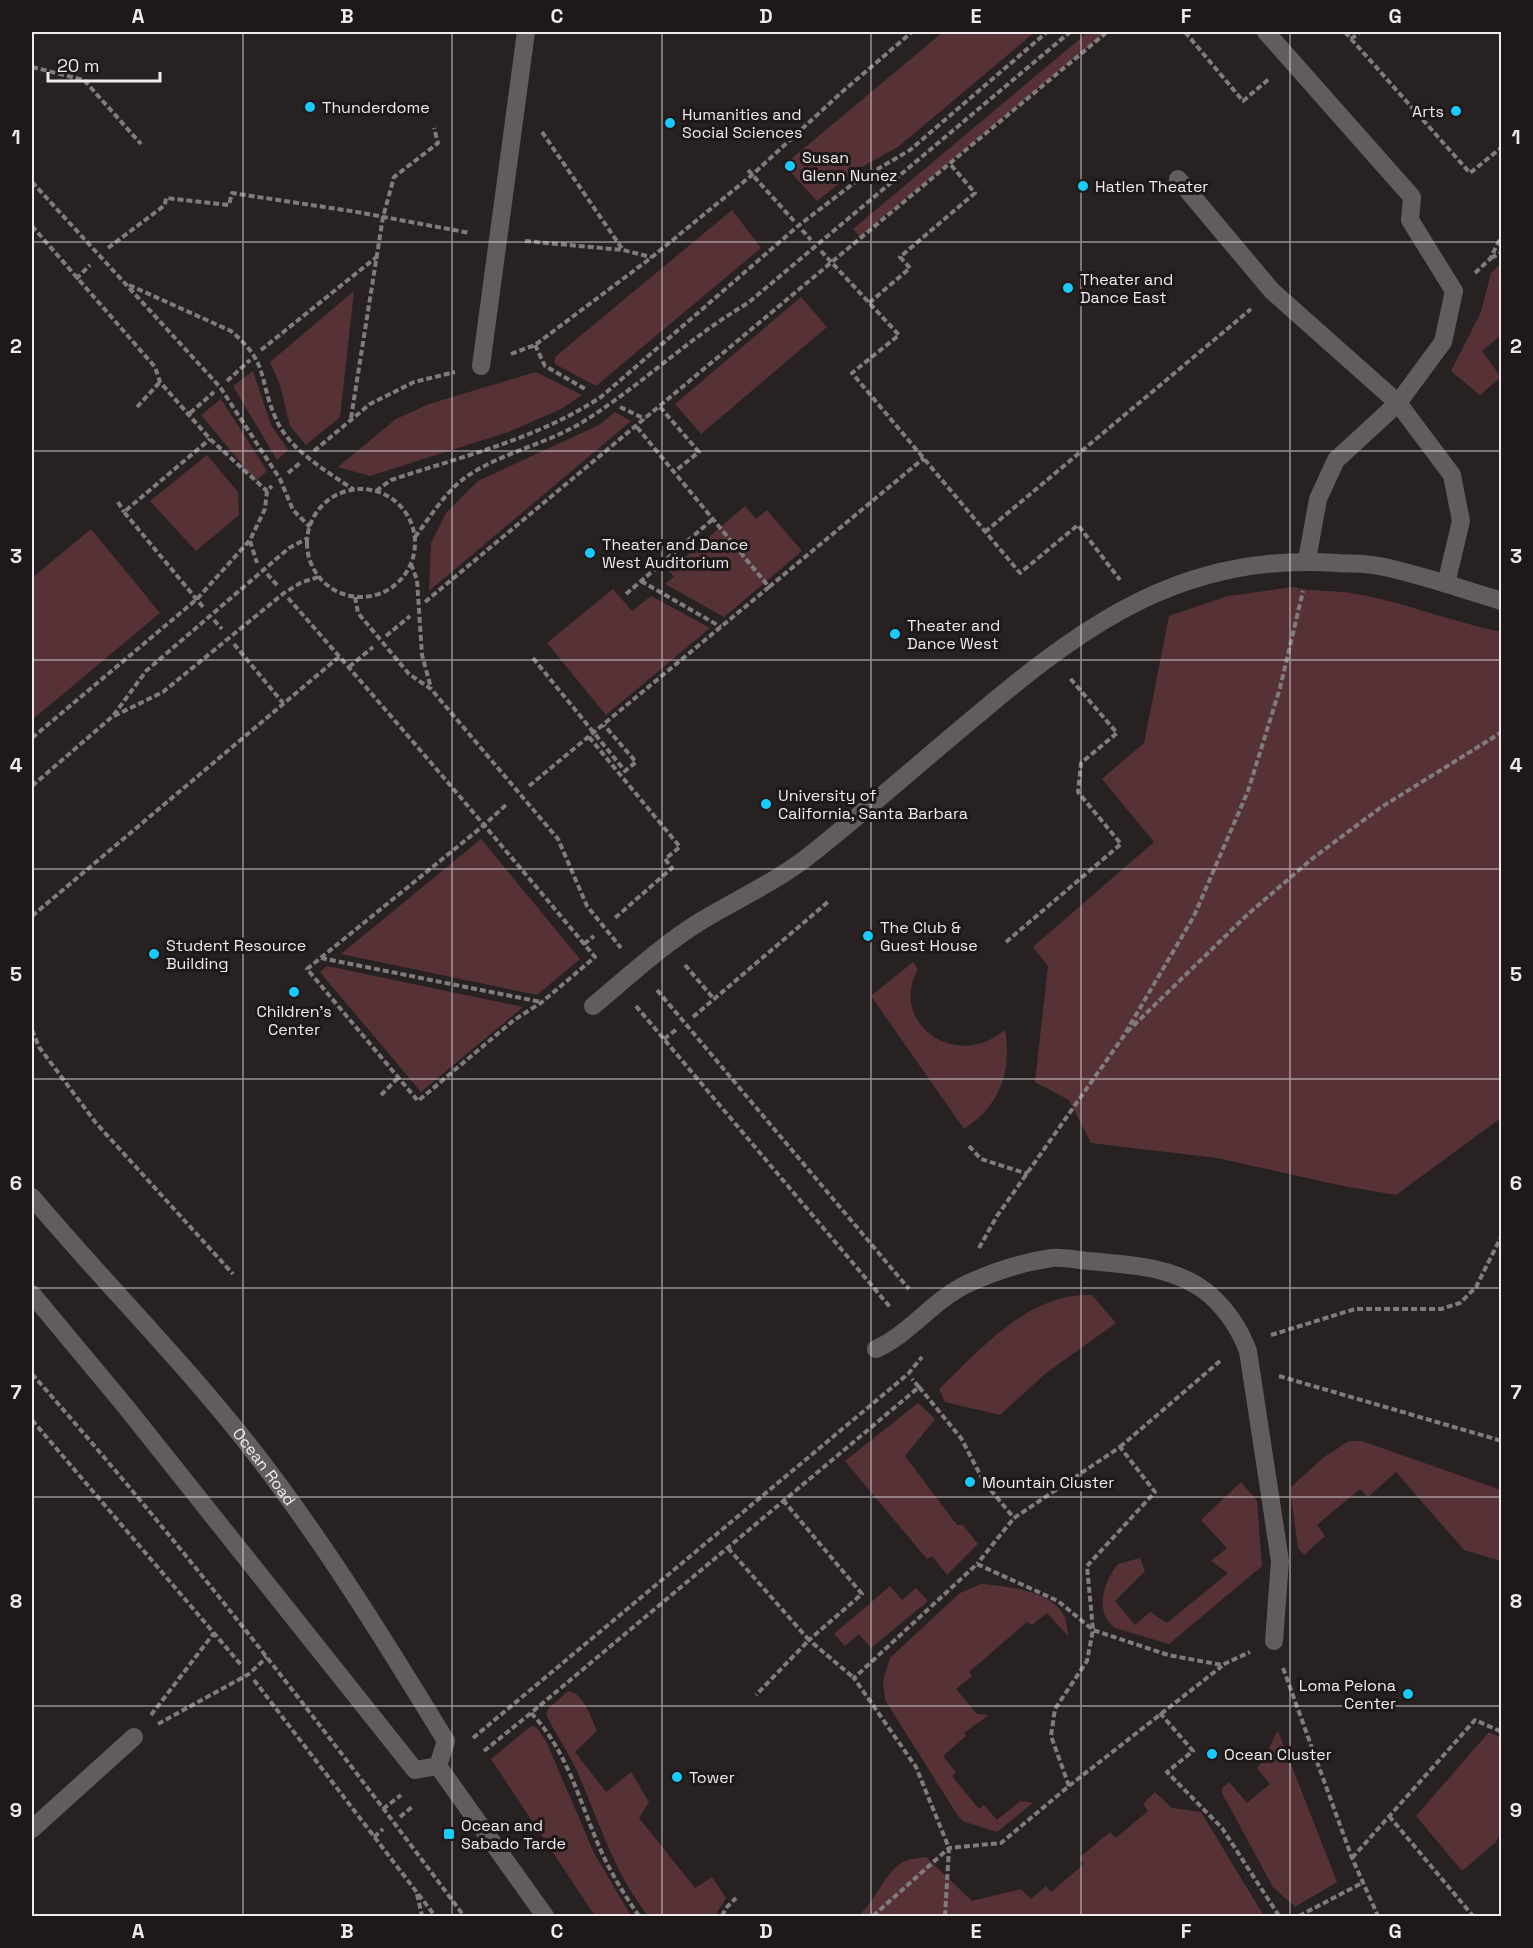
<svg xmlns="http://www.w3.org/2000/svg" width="1533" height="1948" viewBox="0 0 1533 1948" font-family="'Space Grotesk',sans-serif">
<rect width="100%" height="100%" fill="#272122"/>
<path fill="#563237" d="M943,32H1035L898,147L858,169L817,201L784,165Z
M1088,32H1106L860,237L853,229Z
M732,210L761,248L596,386L555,364V357Z
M1501,263V335L1482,351L1501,377L1480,395L1451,371L1481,312L1491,273Z
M354,291L340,417L306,445L290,426L280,385L270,362Z
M801,297L827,327L701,434L675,404Z
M253,371L271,425L288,450L277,460L233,386Z
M536,372L582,395L561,409L508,432L370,476L338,467L396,419L429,404Z
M221,399L267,471L256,481L201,415Z
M615,412L631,421L429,591L431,543L446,513L478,481L599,425Z
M207,455L238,492L239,515L196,551L150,501Z
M745,506L756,519L767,510L802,551L724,617L665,584L674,577L669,571Z
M91,529L160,613L32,720V578Z
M1293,587C1314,592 1336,590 1357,594C1406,603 1453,622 1501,632V1118L1396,1195L1343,1186L1217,1158L1091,1143L1069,1100L1035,1082L1048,966L1033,947L1154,842L1102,779L1144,743L1169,616L1228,596Z
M613,589L632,611L651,596L710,628L606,715L547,643Z
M481,839L580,959L537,995L341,954Z
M913,962L918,969C888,1022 955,1072 1005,1030C1012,1071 1000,1106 964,1129L871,996Z
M327,966L523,1007L421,1092L320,972Z
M1092,1295L1116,1323L1046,1373L1000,1415L945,1402L939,1389C981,1349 1029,1292 1092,1295Z
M918,1403L935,1419L905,1456L957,1525H963L978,1544L947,1575L932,1556L927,1559L845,1461Z
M1349,1441H1362L1501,1490V1561L1464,1550L1396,1472L1368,1497L1360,1489L1317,1525L1325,1536L1304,1555L1298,1548L1290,1488L1324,1457Z
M1241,1482L1257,1501L1262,1566L1169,1644L1115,1628C1094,1612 1103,1583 1118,1564L1140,1558L1145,1571L1115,1601L1135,1625L1150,1612L1167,1623L1228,1573L1211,1561L1227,1548L1201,1520Z
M981,1584C1005,1586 1055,1591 1065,1618C1067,1624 1067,1631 1069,1637L1047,1613L1032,1625L1027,1622L969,1672L972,1676L956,1689L977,1714L989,1715L964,1733L966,1736L943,1756L956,1772L952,1776L979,1809L984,1805L997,1820L1020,1801L1033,1803L997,1832L965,1822L958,1816L885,1700L883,1681L890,1658L960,1593Z
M890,1586L902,1600L916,1588L928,1601L871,1648L859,1634L845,1646L834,1634Z
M568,1691C584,1693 591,1718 597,1731L575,1752L606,1792L631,1772L649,1802L639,1818L695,1888L712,1877L726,1898L715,1916H648C613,1870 599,1822 577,1771C568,1751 555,1734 546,1714L549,1708Z
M531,1726L536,1727L546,1741L594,1853L631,1916H595L491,1759Z
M1278,1731L1337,1882L1295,1907L1273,1887L1222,1793V1788L1229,1782L1247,1803L1270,1784L1257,1768C1262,1764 1273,1739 1278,1731Z
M1489,1732L1501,1738V1831L1496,1842L1462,1871L1416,1816Z
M1155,1792L1172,1808L1201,1812L1264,1916H858C874,1903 886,1871 903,1862C909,1859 919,1858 926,1857L972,1901L1021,1889L1031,1899L1046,1886L1051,1892L1084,1864L1079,1858L1110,1832L1116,1838L1148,1811L1143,1804Z"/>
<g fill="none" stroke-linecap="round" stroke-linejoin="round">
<path stroke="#807b7c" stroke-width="4" stroke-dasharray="6 3" stroke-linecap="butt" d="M1185,32L1243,101L1269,79
M1345,32L1470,173L1502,147
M1351,39L1360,32
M32,67L84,80L141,144
M542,132L623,250
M748,170L794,221
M32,182L220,387L280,479L293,510L310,527
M32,226L155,367L160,382L210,439L267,491
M802,230L811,240
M525,241L623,250L651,257
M108,248L165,205L166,198L229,205L232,193L357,212L470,233
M821,251L899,335L852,373L1020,573L1078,525L1120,580
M1491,258L1502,252
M1475,273L1490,259L1502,235
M76,279L90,265
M129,285L231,331C270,364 258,379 276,419C290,451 327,471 354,490
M869,303L910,268L900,257L975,193L951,165
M535,345L545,366L587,390
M261,350L379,255
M511,354L535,345L652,257L752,175L842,92L912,32
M227,381L250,360
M137,407L160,382
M620,407L645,419
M660,407L699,452L674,472
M190,413L214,392
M351,418L383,217L394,177L438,143L434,128
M314,451L370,404L414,382L455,372
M288,473L300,463
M307 543a54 54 0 1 1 108 0a54 54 0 1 1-108 0Z
M376,491L391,480C463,456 537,439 601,397L798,226L854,183L910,150L1047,32
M118,502L124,512
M985,532L1251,309
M415,537C431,516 446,490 469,475C505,451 552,443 589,418C645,382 690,337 748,303L1070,32
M250,541L257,563
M411,564L417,580L422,655L431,688
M267,574L278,586
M641,581L721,627
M769,587L924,458
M626,594L713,519
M355,597L358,613L409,674L431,689L558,839L587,906L621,948
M288,598C392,716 494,836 595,957L542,1002L514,1020L418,1101L307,969L483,826L508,803
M425,602L1107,32
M203,607L124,512L210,439
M214,620L222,629
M386,636L410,616
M234,644L283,703
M533,658L625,771L636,762L604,725
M349,667L373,647
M114,716L163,692L284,593L302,582L319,577
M589,737L680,847L665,859L672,868L615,918
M32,738L197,599L250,540L265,509L267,491L272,486
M32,786L113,716L146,671L289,548L308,538
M529,786L769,587L636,426
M32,916L340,656
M1006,942L1121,844L1078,792L1081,763L1117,733L1069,677
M584,944L594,936
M321,958L541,1002
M685,965L714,999
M657,990L909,1289
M636,1006L890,1307
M693,1017L829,901
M32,1030L39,1047L96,1123L233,1274
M1127,1032L1247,915L1313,858L1380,808L1502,732
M664,1039L677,1029
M381,1095L398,1078
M969,1146L981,1159L1028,1174
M979,1248L997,1216L1123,1037L1194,916L1248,791L1280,688L1303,591
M1271,1335L1355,1309H1441L1460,1303L1476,1287L1502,1235
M32,1374C185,1547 326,1731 464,1916
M1279,1376L1502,1441
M919,1387L961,1438L984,1482L1014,1518
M32,1420L242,1666
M1120,1447L1220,1361
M783,1500L862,1594L809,1640L854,1678
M728,1548L809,1640L756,1695
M1283,1668L1352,1858L1378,1916
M254,1680L435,1916
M1160,1713L1193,1751L1167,1772L1222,1828L1279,1916
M151,1715L214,1633
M158,1724L249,1674L267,1657
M473,1738L908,1374L922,1357
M484,1751L531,1713
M1069,1786L1222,1666
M383,1809L401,1795
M1389,1816L1473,1916
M400,1817L412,1807
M374,1837L383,1829
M1352,1858L1475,1720L1502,1732
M417,1894L422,1916
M639,1916C623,1893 609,1870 598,1844C579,1799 566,1749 531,1713L919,1387L912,1379
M722,1916L726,1908L736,1898
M873,1916L949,1848L1001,1843L1069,1786L1051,1736L1055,1709L1087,1661L1093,1630L1087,1566L1155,1492L1120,1447L1014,1518L977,1564
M945,1916L949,1848L916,1767L854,1678L977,1564L1058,1601L1093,1630L1168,1655L1222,1665L1250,1652
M1299,1916L1362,1883"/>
<g stroke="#635c5d" stroke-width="18">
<path d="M1266,32L1412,197L1410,220L1454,291L1443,342L1398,403L1336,460L1318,499L1307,560"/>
<path d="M1178,179L1272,291L1398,403L1452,475L1461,521L1446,584"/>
<path d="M481,366L526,32"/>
<path d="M593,1006C628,977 662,945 701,921C737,899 776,882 810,855C868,809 924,759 981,712C1089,621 1187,552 1337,563C1350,564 1365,563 1379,566C1420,574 1461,589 1502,601"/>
<path id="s1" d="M32,1197C107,1286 190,1368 261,1461C329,1550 388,1646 446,1741L438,1766"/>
<path d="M32,1294L126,1407L415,1770L438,1766"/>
<path d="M876,1349C911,1333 934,1299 969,1283C995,1271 1024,1262 1052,1258C1064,1257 1077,1260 1089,1261C1130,1265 1177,1266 1210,1295C1227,1310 1240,1330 1248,1351L1280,1561L1274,1641"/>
<path d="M438,1766L545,1916"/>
<path d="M32,1829L134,1737"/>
</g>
</g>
<path fill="none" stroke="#efebec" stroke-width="1.5" stroke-opacity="0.55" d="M243,32V1916M452,32V1916M662,32V1916M871,32V1916M1081,32V1916M1290,32V1916M32,242H1502M32,451H1502M32,660H1502M32,869H1502M32,1079H1502M32,1288H1502M32,1497H1502M32,1706H1502"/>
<g fill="#19cafc" stroke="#1e1819" stroke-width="2">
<circle cx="310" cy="107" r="6"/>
<circle cx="1456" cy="111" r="6"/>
<circle cx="670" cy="123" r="6"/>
<circle cx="790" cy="166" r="6"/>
<circle cx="1083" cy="186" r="6"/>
<circle cx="1068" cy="288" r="6"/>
<circle cx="590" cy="553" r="6"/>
<circle cx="895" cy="634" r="6"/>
<circle cx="766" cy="804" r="6"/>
<circle cx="868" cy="936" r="6"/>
<circle cx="154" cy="954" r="6"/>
<circle cx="294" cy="992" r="6"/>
<circle cx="970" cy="1482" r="6"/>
<circle cx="1408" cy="1694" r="6"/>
<circle cx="1212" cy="1754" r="6"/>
<circle cx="677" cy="1777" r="6"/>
<rect x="443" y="1828" width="12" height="12" rx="3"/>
</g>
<g text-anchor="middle" stroke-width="6" stroke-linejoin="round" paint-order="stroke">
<g font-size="16" fill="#efebec" stroke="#1e1819" text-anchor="start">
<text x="322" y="113">Thunderdome</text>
<text x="1444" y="117" text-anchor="end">Arts</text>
<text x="682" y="120">Humanities and<tspan x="682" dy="18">Social Sciences</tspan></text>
<text x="802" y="163">Susan<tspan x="802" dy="18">Glenn Nunez</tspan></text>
<text x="1095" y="192">Hatlen Theater</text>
<text x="1080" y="285">Theater and<tspan x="1080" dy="18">Dance East</tspan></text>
<text x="602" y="550">Theater and Dance<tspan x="602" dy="18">West Auditorium</tspan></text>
<text x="907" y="631">Theater and<tspan x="907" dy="18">Dance West</tspan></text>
<text x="778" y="801">University of<tspan x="778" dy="18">California, Santa Barbara</tspan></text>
<text x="880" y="933">The Club &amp;<tspan x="880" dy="18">Guest House</tspan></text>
<text x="166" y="951">Student Resource<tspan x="166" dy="18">Building</tspan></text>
<text x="294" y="1017" text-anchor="middle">Children's<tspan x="294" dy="18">Center</tspan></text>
<text x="982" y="1488">Mountain Cluster</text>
<text x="1396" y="1691" text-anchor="end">Loma Pelona<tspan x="1396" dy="18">Center</tspan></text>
<text x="1224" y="1760">Ocean Cluster</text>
<text x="689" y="1783">Tower</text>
<text x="461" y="1831">Ocean and<tspan x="461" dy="18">Sabado Tarde</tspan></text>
</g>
<g font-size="16" fill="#efebec" stroke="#1e1819">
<text dy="6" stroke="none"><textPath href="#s1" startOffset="356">Ocean Road</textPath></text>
</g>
</g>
<rect width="1533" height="1948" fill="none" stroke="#1e1819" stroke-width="66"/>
<path d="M48 72v9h112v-9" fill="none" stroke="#efebec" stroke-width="3"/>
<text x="57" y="72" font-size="18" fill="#efebec" stroke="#1e1819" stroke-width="4.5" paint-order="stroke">20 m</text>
<rect x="33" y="33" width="1467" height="1882" fill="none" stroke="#efebec" stroke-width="2"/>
<g font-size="20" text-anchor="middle" font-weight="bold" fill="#efebec">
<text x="138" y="23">A</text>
<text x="347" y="23">B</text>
<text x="557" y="23">C</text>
<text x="766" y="23">D</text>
<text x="976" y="23">E</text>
<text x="1186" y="23">F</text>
<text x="1395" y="23">G</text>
<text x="16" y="144">1</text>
<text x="1516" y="144">1</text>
<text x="16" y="353">2</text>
<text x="1516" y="353">2</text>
<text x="16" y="563">3</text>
<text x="1516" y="563">3</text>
<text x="16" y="772">4</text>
<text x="1516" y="772">4</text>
<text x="16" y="981">5</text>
<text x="1516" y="981">5</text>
<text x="16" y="1190">6</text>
<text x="1516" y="1190">6</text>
<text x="16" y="1399">7</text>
<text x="1516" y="1399">7</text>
<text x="16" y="1608">8</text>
<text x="1516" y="1608">8</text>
<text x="16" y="1817">9</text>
<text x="1516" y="1817">9</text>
<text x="138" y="1938">A</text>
<text x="347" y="1938">B</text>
<text x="557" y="1938">C</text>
<text x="766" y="1938">D</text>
<text x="976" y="1938">E</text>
<text x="1186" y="1938">F</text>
<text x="1395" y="1938">G</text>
</g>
</svg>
